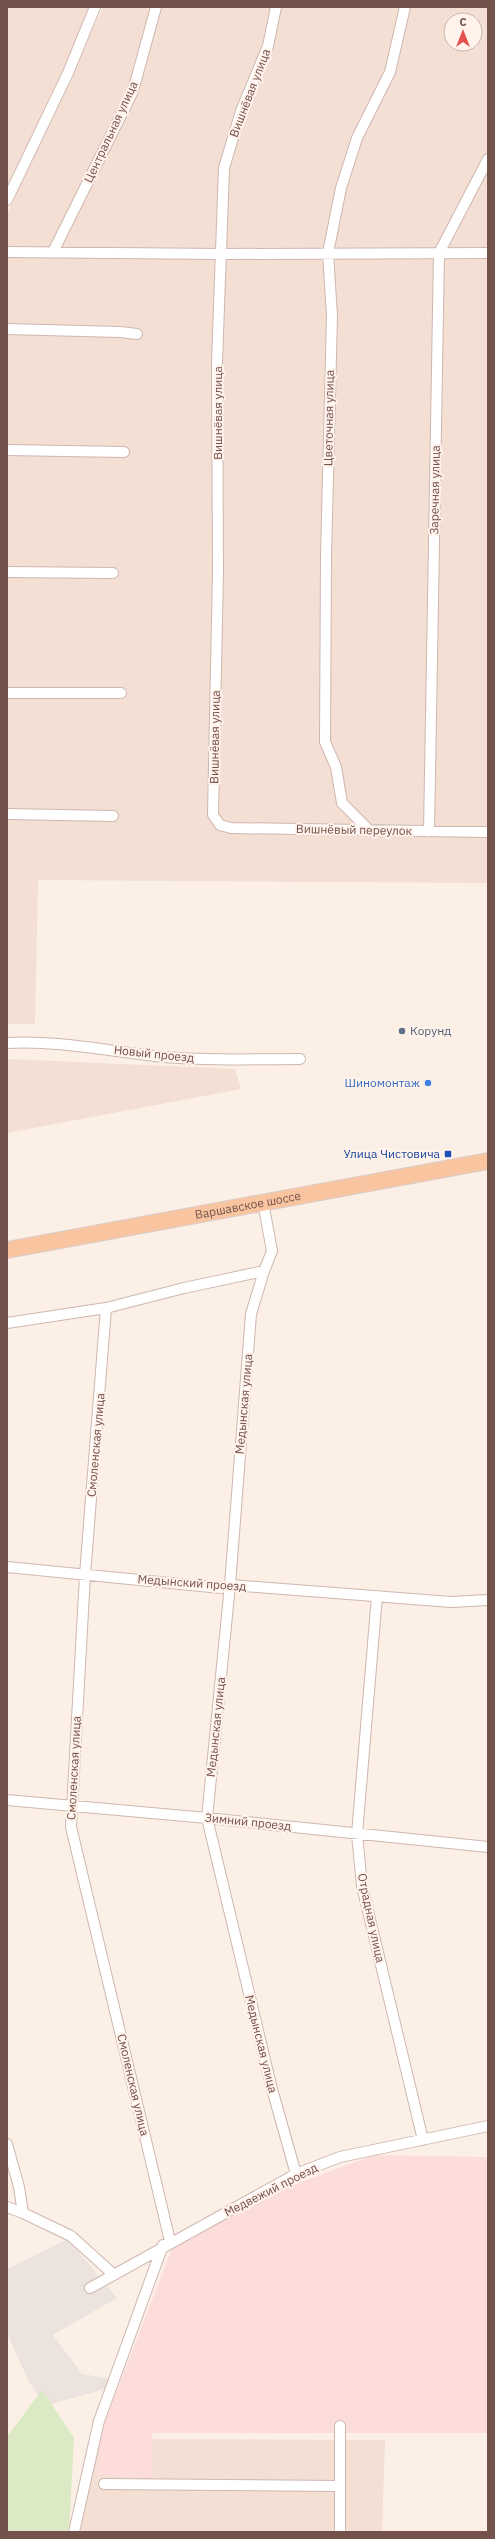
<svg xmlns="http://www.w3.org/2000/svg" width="495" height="2539" viewBox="0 0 495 2539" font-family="'IBM Plex Sans',sans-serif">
<rect width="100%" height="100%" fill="#fcefe6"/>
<path fill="#f3dfd4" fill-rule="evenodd" d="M7,7H89L51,102L7,189Z
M103,7H488V883L38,880L35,1024H7V214ZM451,20H475V44H451Z
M7,1059L235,1069L241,1089L7,1133Z
M94,2439L385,2440L382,2532H78Z"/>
<path fill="#fcddda" d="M374,2155L488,2157V2433H152L153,2478L97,2475L101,2432L173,2246L266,2195Z"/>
<path fill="#ece3df" d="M68,2239L117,2298L53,2335L82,2374L111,2379L108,2388L45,2406L28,2380L7,2333V2269Z"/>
<path fill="#dbe9c4" d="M42,2390L74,2438L69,2532H7V2437Z"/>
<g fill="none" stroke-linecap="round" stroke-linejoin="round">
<g stroke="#cfb7af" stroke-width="12">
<path id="street" d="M276,7L268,46L241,111L224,168L217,362L218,571L213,815L220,825L231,828L488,832
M7,200L68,73L95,7
M7,252L221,254L488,253
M53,252L133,91L156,7
M7,329L120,332L137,334
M7,450L124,452
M7,572L113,573
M7,693H121
M7,814L113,816
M368,829L342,803L336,767L325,742L326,557L332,316L328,253L341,188L357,138L390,72L405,7
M429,832L439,253L488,159
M7,1043C60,1040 112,1052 164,1057C210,1061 255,1059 300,1059
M264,1271L251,1314L230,1585L207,1818L272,2089L296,2174
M106,1308L85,1575L71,1827L170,2241
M7,1323L106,1308L184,1288L264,1271L272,1251L263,1202
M7,1567L221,1588L230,1585L451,1602L488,1600
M377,1596L357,1834L362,1886L423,2140
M7,1800L207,1818L488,1847
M7,2144L19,2187L23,2213L71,2236L113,2274
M7,2207L23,2213
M90,2288L296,2174L340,2157L488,2126
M104,2484L340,2486
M74,2532L99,2421L163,2245
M340,2532V2426"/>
</g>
<g stroke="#d8cecd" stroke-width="18">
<g id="primary">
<path id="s1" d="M7,1250L488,1161"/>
</g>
</g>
<use href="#street" stroke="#fff" stroke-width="10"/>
<use href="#primary" stroke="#f8c5a0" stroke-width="16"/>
</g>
<circle fill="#5c6f8a" stroke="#fff3ec" stroke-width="1.5" cx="402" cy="1031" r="4"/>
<circle fill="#3f7fe0" stroke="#fff3ec" stroke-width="1.5" cx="428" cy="1083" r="4"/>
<rect fill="#1a4fb4" stroke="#fff3ec" stroke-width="1.5" x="444" y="1150" width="8" height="8" rx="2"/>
<g text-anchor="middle" stroke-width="4" stroke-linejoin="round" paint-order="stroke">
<g font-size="12" fill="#74514b" stroke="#fff3ec">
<text transform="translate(250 93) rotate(-69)" y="4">Вишнёвая улица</text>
<text transform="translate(111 132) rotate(-65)" y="4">Центральная улица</text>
<text transform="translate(218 413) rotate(-90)" y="4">Вишнёвая улица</text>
<text transform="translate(329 418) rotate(-89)" y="4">Цветочная улица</text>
<text transform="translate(435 490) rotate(-89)" y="4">Заречная улица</text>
<text transform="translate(215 737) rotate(-89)" y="4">Вишнёвая улица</text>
<text transform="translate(354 830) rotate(1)" y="4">Вишнёвый переулок</text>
<text transform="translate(154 1054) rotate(6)" y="4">Новый проезд</text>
<text dy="4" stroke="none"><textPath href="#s1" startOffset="245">Варшавское шоссе</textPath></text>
<text transform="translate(244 1404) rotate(-85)" y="4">Медынская улица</text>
<text transform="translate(96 1445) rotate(-85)" y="4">Смоленская улица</text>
<text transform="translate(192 1583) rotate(4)" y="4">Медынский проезд</text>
<text transform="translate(216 1727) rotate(-84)" y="4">Медынская улица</text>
<text transform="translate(74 1768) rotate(-87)" y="4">Смоленская улица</text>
<text transform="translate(248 1822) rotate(6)" y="4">Зимний проезд</text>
<text transform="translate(371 1918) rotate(78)" y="4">Отрадная улица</text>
<text transform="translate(261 2044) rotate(76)" y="4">Медынская улица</text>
<text transform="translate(133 2085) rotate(77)" y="4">Смоленская улица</text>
<text transform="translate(271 2190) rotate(-27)" y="4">Медвежий проезд</text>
</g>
<g font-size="12" fill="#4e5e75" stroke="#fff3ec" text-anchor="start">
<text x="410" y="1035">Корунд</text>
</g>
<g font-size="12" fill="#366cbe" stroke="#fff3ec" text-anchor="end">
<text x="420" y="1087">Шиномонтаж</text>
</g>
<g font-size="12" fill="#164399" stroke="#fff3ec" text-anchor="end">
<text x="440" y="1158">Улица Чистовича</text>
</g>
</g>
<rect width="495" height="2539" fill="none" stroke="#74514b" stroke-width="16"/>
<g transform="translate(463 32)"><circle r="19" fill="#fff3ec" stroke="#c7b2ac"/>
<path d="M0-3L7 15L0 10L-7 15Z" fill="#e2514e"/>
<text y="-6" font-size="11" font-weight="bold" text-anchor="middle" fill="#74514b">С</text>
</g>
</svg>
